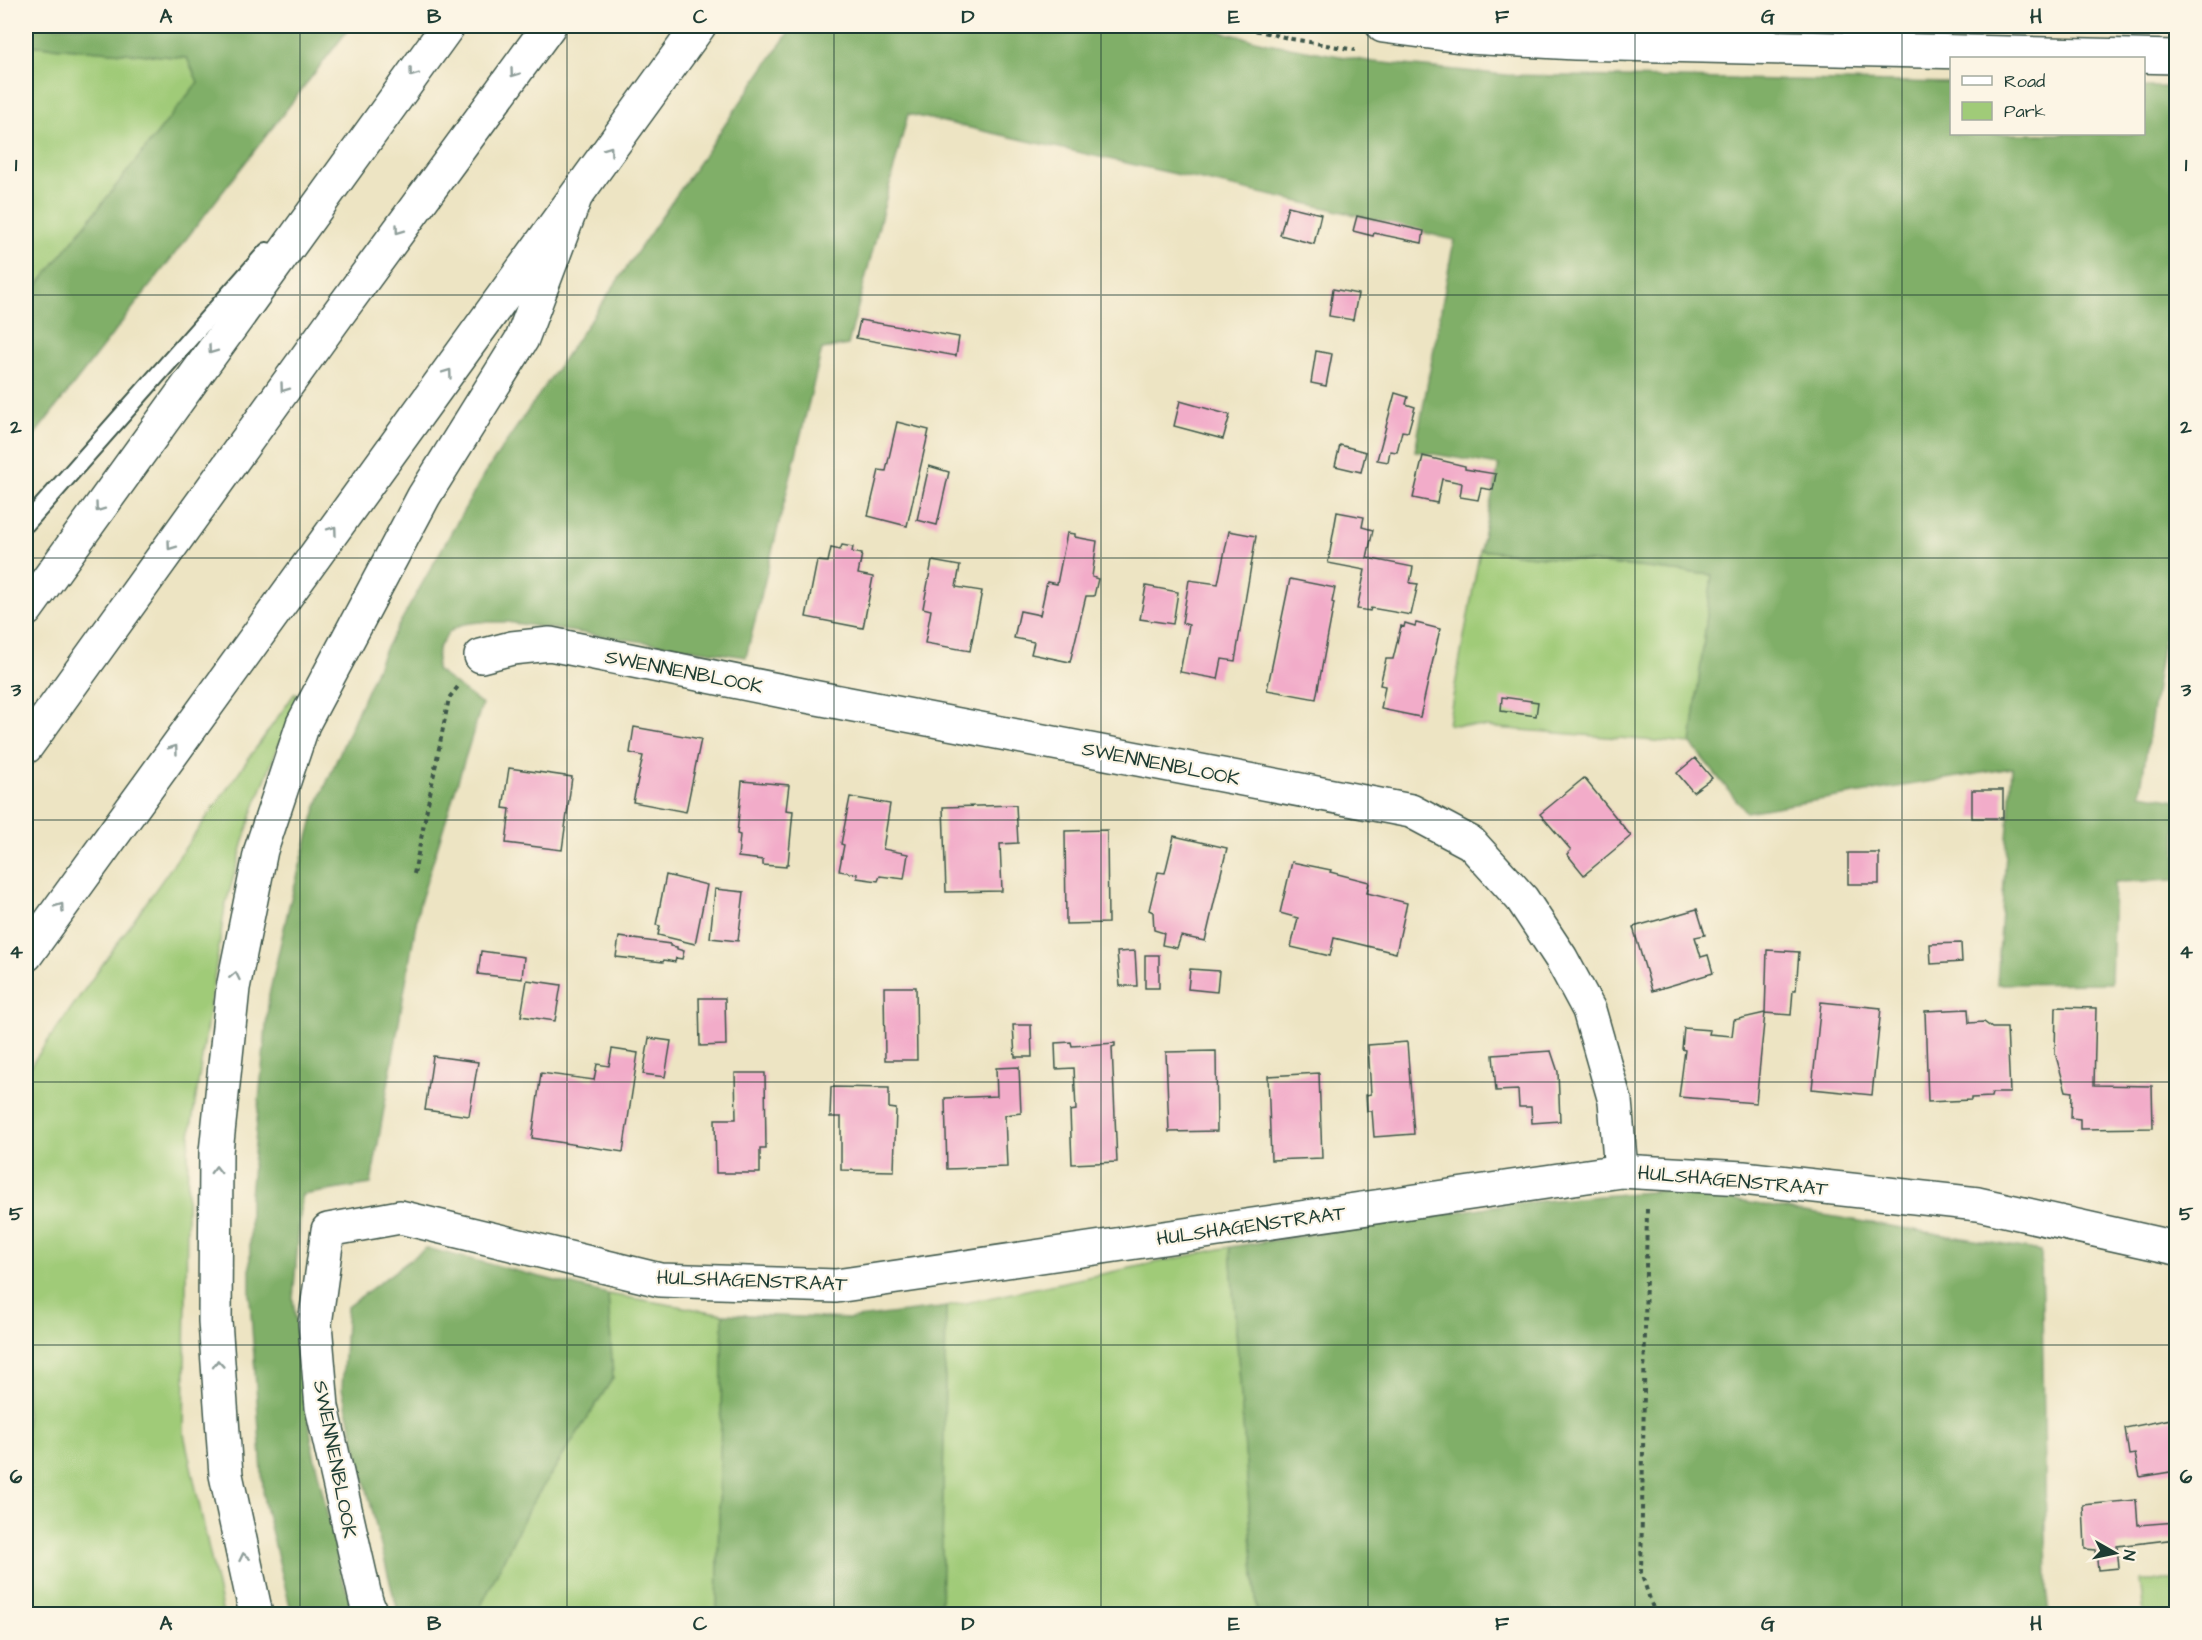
<svg xmlns="http://www.w3.org/2000/svg" width="2202" height="1640" viewBox="0 0 2202 1640" font-family="'Architects Daughter',sans-serif">
<rect width="100%" height="100%" fill="#fcf5e5"/>
<filter id="ink" filterUnits="userSpaceOnUse"><feTurbulence type="fractalNoise" baseFrequency=".0167" numOctaves="2"/><feDisplacementMap in="SourceGraphic" scale="12" xChannelSelector="R" yChannelSelector="G"/><feConvolveMatrix kernelMatrix="1 2 1 2 8 2 1 2 1" color-interpolation-filters="sRGB"/></filter>
<filter id="wash" filterUnits="userSpaceOnUse"><feTurbulence type="fractalNoise" baseFrequency=".008" numOctaves="4" result="noise"/><feDisplacementMap in="SourceGraphic" scale="24" xChannelSelector="R" yChannelSelector="G"/><feGaussianBlur stdDeviation="1.35" result="paint"/><feColorMatrix in="noise" values="0 0 0 0 0 0 0 0 0 0 0 0 0 0 0 0 0 1.4 0 .05"/><feComposite in="paint" operator="in"/></filter>
<g filter="url(#wash)">
<rect width="100%" height="100%" fill="#ede4c3"/>
<path fill="#a0cb78" stroke="#608456" stroke-width="1.5" d="M26,45L187,58L198,82L26,300Z
M1480,550L1712,575L1691,744L1448,724Z
M295,693L301,699L278,747L252,813L225,907L188,1149L184,1434L223,1614H26V1072Z
M1230,1247L1257,1614H941L946,1307Z
M608,1294L723,1314L717,1614H477L529,1508L613,1378Z
M2140,1580H2176V1614H2144Z"/>
<path fill="#80af68" stroke="#50764e" stroke-width="1.5" d="M26,26H351L26,446V300L198,82L187,58L26,45Z
M793,26H1198L1267,43L1373,62L1507,75L1951,83L1952,134H2144V87H2176V587H2171L2140,794L2176,800V880L2114,882L2111,983L1997,984L2012,768L1746,812L1691,744L1712,575L1480,550L1499,465L1415,451L1454,240L1331,209L908,114L848,345L822,349L746,657L507,622H479L463,624L449,632L438,649L436,670L482,704L419,906L371,1184L302,1195L293,1299L313,1451L342,1578L356,1614H292L264,1502L250,1299V1196L269,995L289,906L317,805L385,649L485,473Z
M1671,1190L2041,1251L2047,1589L2050,1614H1257L1230,1247L1508,1204Z
M426,1248L608,1294L613,1378L529,1508L477,1614H399L392,1590L342,1389L347,1307Z
M946,1307L941,1614H717L723,1314L849,1319Z"/>
<g id="blocks">
<path fill="#f2acc9" d="M1288,206L1321,214L1314,244L1280,235Z
M1357,216L1424,231L1422,243L1374,233L1373,236L1353,231Z
M1333,289L1358,294L1353,320L1329,316Z
M860,320L959,337L956,356L856,338Z
M1316,351L1332,354L1326,386L1311,383Z
M1395,393L1408,397L1406,404L1415,407L1408,432L1402,431L1397,452L1390,451L1388,462L1377,460Z
M1180,401L1230,415L1223,439L1174,426Z
M897,422L929,430L907,526L868,516L879,470L886,471Z
M1340,445L1366,452L1361,472L1335,466Z
M1423,456L1465,466V469L1496,474L1493,490L1481,488L1478,500L1460,497L1462,483L1442,479L1437,503L1413,498Z
M929,466L949,472L937,525L917,520Z
M1337,512L1364,517L1362,527L1373,530L1367,558L1413,567L1410,583L1418,584L1411,615L1371,608L1370,611L1357,609L1365,570L1328,563Z
M1229,531L1256,536L1235,661L1222,659L1218,679L1180,672L1189,625L1182,623L1189,580L1218,584Z
M1067,533L1075,534V537L1097,541L1092,577L1098,579L1094,596H1086L1070,662L1031,654L1034,642L1014,638L1020,611L1040,615L1047,582L1057,584Z
M842,545L853,547L852,552L862,554L858,574L873,577L863,628L806,617L817,561L828,562L831,548L840,550Z
M932,561L960,566L956,587L982,591L970,651L925,643L931,610L923,608Z
M1290,579L1335,588L1332,602L1334,603L1316,699L1267,690Z
M1146,586L1178,592L1173,624L1140,619Z
M1405,623L1415,626L1416,623L1440,629L1420,717L1381,709L1385,686L1380,685L1386,659H1393L1401,626L1404,627Z
M1502,697L1538,702L1536,716L1501,711Z
M634,727L701,739L686,812L633,802L643,756L630,753Z
M1695,758L1712,778L1693,792L1677,773Z
M509,768L572,777L562,850L506,843L510,809L503,808Z
M1584,778L1631,836L1584,875L1567,854L1571,850L1540,814Z
M742,781L789,785L786,810L793,811L788,864H786V867L763,865V860L738,857L740,835L737,834Z
M1972,790H2003V818H1972Z
M850,797L890,804L883,849L908,854L904,879L880,876L878,881L857,878V874L839,871L844,845L841,844Z
M1016,805L1018,843L1000,844L1002,891L946,892L943,807Z
M1107,830L1108,923L1066,924L1065,831Z
M1174,836L1227,848L1205,941L1181,936L1177,948L1162,945L1164,933L1154,930L1153,912L1149,910L1158,872L1165,873Z
M1848,853H1879V884H1848Z
M1292,862L1331,870L1330,872L1369,882L1367,893L1407,903L1396,953L1334,938L1330,956L1291,947L1298,918L1280,913Z
M666,875L707,885L695,944L658,935L660,926L656,925Z
M715,889L744,892L738,941L710,938Z
M1697,909L1705,935L1695,937L1701,957L1708,955L1713,973L1652,991L1633,927Z
M619,937L670,944V946L677,947V949L684,951L682,959L676,958L675,962L664,960L663,962L616,957Z
M1961,943L1962,962L1931,964L1930,944Z
M1767,950L1799,952L1796,990H1793L1791,1015L1765,1013Z
M481,951L524,957L522,979L478,974Z
M1135,951L1137,986H1120L1117,952Z
M1145,955H1159V988H1145Z
M1190,969L1219,971L1217,992L1188,989Z
M527,980L561,985L555,1021L521,1016Z
M884,987H916L917,1060H885Z
M699,998H725L726,1045L700,1046Z
M1821,1002L1881,1008L1872,1095L1812,1089Z
M2056,1007L2096,1008L2094,1085L2152,1086L2153,1128L2080,1129V1119L2071,1118L2072,1092L2066,1091L2055,1053Z
M1968,1009L1969,1023L1984,1022L1992,1028H2007L2010,1093H1992L1991,1097L1971,1098V1100L1928,1102L1925,1011Z
M1765,1013L1756,1103L1679,1097L1685,1050L1682,1049L1684,1028L1710,1030L1709,1034L1732,1036L1734,1020Z
M1013,1025H1031L1032,1057H1015Z
M649,1038L671,1041L665,1077L643,1074Z
M1071,1042L1072,1046L1115,1043V1046L1112,1047L1117,1162L1072,1164L1070,1111L1076,1110L1074,1068L1056,1069L1055,1043Z
M1407,1042L1414,1134L1374,1137L1372,1111H1367L1366,1095L1371,1094L1368,1045Z
M612,1049L638,1053L623,1152L532,1138L541,1073L594,1080L597,1064L609,1066Z
M1216,1051L1217,1131L1169,1132L1166,1052Z
M1551,1051L1558,1072L1560,1121L1532,1123L1531,1107H1519L1518,1090L1496,1091L1493,1055Z
M433,1056L478,1062L469,1116L425,1110Z
M1019,1067L1021,1113L1005,1115L1007,1167L947,1169L945,1098L997,1096L996,1068Z
M735,1073H765L766,1149H760V1173H716L715,1119H736Z
M1319,1073L1322,1158L1271,1160L1268,1076Z
M831,1087L889,1088V1108L896,1109L894,1171L841,1170V1117H830Z
M2176,1418V1471L2140,1477L2135,1454L2129,1455L2125,1428Z
M2136,1500L2138,1525L2176,1522V1539L2117,1546L2119,1568L2098,1570L2096,1550L2085,1549L2083,1505Z"/>
</g>
</g>
<g filter="url(#ink)">
<use href="#blocks" fill-opacity="0" stroke="#3e5649" stroke-width="1.5"/>
<g fill="none" stroke-linecap="round" stroke-linejoin="round">
<g stroke="#3e5649" stroke-width="20">
<path id="service" d="M26,524L267,251"/>
</g>
<g stroke="#3e5649" stroke-width="36">
<path id="minor" d="M481,656L512,648L550,644L807,696L1411,811L1471,843L1522,899L1561,958L1589,1010L1615,1101L1621,1171
M371,1614L366,1601L322,1407L315,1324L328,1230L400,1217L660,1280L836,1286L1621,1171L1743,1178L1978,1204L2176,1248"/>
</g>
<g stroke="#3e5649" stroke-width="36">
<path id="tertiary" d="M1383,26L1468,37L1575,43L2176,57"/>
</g>
<g stroke="#3e5649" stroke-width="36">
<path id="motorway" d="M26,610L448,26
M26,747L338,314L549,26
M26,955L699,26
M256,1614L226,1475L215,1321L216,1152L233,988L261,850L303,724L424,496L522,339L575,198"/>
</g>
<path stroke="#3e5649" stroke-width="4" stroke-dasharray="4.5 4.5" stroke-linecap="butt" d="M1238,26L1292,39L1355,50
M414,874L449,698L460,684
M1647,1209L1641,1573L1655,1614"/>
<use href="#service" stroke="#fff" stroke-width="16"/>
<use href="#minor" stroke="#fff" stroke-width="33"/>
<use href="#tertiary" stroke="#fff" stroke-width="33"/>
<use href="#motorway" stroke="#fff" stroke-width="33"/>
</g>
<defs><path id="oneway-chevron" d="M-2-3.5L2.5 0L-2 3.5" fill="none" stroke-width="1.6" stroke-linecap="round" stroke-linejoin="round" transform="scale(1.5)"/></defs>
<g stroke="#8f9e9a">
<use href="#oneway-chevron" transform="translate(413 73) rotate(126)"/>
<use href="#oneway-chevron" transform="translate(514 73) rotate(126)"/>
<use href="#oneway-chevron" transform="translate(609 150) rotate(-54)"/>
<use href="#oneway-chevron" transform="translate(399 230) rotate(126)"/>
<use href="#oneway-chevron" transform="translate(212 350) rotate(126)"/>
<use href="#oneway-chevron" transform="translate(448 373) rotate(-54)"/>
<use href="#oneway-chevron" transform="translate(284 388) rotate(126)"/>
<use href="#oneway-chevron" transform="translate(99 508) rotate(126)"/>
<use href="#oneway-chevron" transform="translate(333 530) rotate(-54)"/>
<use href="#oneway-chevron" transform="translate(171 546) rotate(126)"/>
<use href="#oneway-chevron" transform="translate(174 749) rotate(-54)"/>
<use href="#oneway-chevron" transform="translate(60 907) rotate(-54)"/>
<use href="#oneway-chevron" transform="translate(235 976) rotate(-78)"/>
<use href="#oneway-chevron" transform="translate(216 1170) rotate(-90)"/>
<use href="#oneway-chevron" transform="translate(218 1364) rotate(-94)"/>
<use href="#oneway-chevron" transform="translate(244 1557) rotate(-102)"/>
</g>
</g>
<path fill="none" stroke="#1f3d34" stroke-width="1.5" stroke-opacity="0.55" d="M300,26V1614M567,26V1614M834,26V1614M1101,26V1614M1368,26V1614M1635,26V1614M1902,26V1614M26,295H2176M26,558H2176M26,820H2176M26,1082H2176M26,1345H2176"/>
<g text-anchor="middle" stroke-width="4.5" stroke-linejoin="round" paint-order="stroke">
<g font-size="20" fill="#1f3d34" stroke="#fcf5e5">
<text transform="translate(684 671) rotate(11)" y="7">SWENNENBLOOK</text>
<text transform="translate(1161 763) rotate(11)" y="7">SWENNENBLOOK</text>
<text transform="translate(1733 1180) rotate(5)" y="7">HULSHAGENSTRAAT</text>
<text transform="translate(1251 1225) rotate(-8)" y="7">HULSHAGENSTRAAT</text>
<text transform="translate(752 1280) rotate(2)" y="7">HULSHAGENSTRAAT</text>
<text transform="translate(336 1459) rotate(79)" y="7">SWENNENBLOOK</text>
</g>
</g>
<rect width="2202" height="1640" fill="none" stroke="#fcf5e5" stroke-width="66"/>
<rect x="1950" y="57" width="195" height="78" fill="#fcf5e5" stroke="#a4ab9e" stroke-width="1.5"/>
<rect x="1962" y="76" width="30" height="9" fill="#ffffff" stroke="#a4ab9e" stroke-width="1.5"/>
<text x="2004" y="87" font-size="18" fill="#1f3d34">Road</text>
<rect x="1962" y="102" width="30" height="18" fill="#a0cb78" stroke="#a4ab9e" stroke-width="1.5"/>
<text x="2004" y="117" font-size="18" fill="#1f3d34">Park</text>
<g transform="translate(2115 1553) rotate(99)" stroke="#fcf5e5" stroke-width="4.5" paint-order="stroke">
<path d="M0-4.5L10 22L0 15L-10 22Z" fill="#1f3d34"/>
<text y="-9" font-size="16" font-weight="bold" text-anchor="middle" fill="#1f3d34">N</text>
</g>
<rect x="33" y="33" width="2136" height="1574" fill="none" stroke="#1f3d34" stroke-width="2"/>
<g font-size="20" text-anchor="middle" font-weight="bold" fill="#1f3d34">
<text x="166" y="23">A</text>
<text x="434" y="23">B</text>
<text x="700" y="23">C</text>
<text x="968" y="23">D</text>
<text x="1234" y="23">E</text>
<text x="1502" y="23">F</text>
<text x="1768" y="23">G</text>
<text x="2036" y="23">H</text>
<text x="16" y="171">1</text>
<text x="2186" y="171">1</text>
<text x="16" y="433">2</text>
<text x="2186" y="433">2</text>
<text x="16" y="696">3</text>
<text x="2186" y="696">3</text>
<text x="16" y="958">4</text>
<text x="2186" y="958">4</text>
<text x="16" y="1220">5</text>
<text x="2186" y="1220">5</text>
<text x="16" y="1483">6</text>
<text x="2186" y="1483">6</text>
<text x="166" y="1630">A</text>
<text x="434" y="1630">B</text>
<text x="700" y="1630">C</text>
<text x="968" y="1630">D</text>
<text x="1234" y="1630">E</text>
<text x="1502" y="1630">F</text>
<text x="1768" y="1630">G</text>
<text x="2036" y="1630">H</text>
</g>
</svg>
